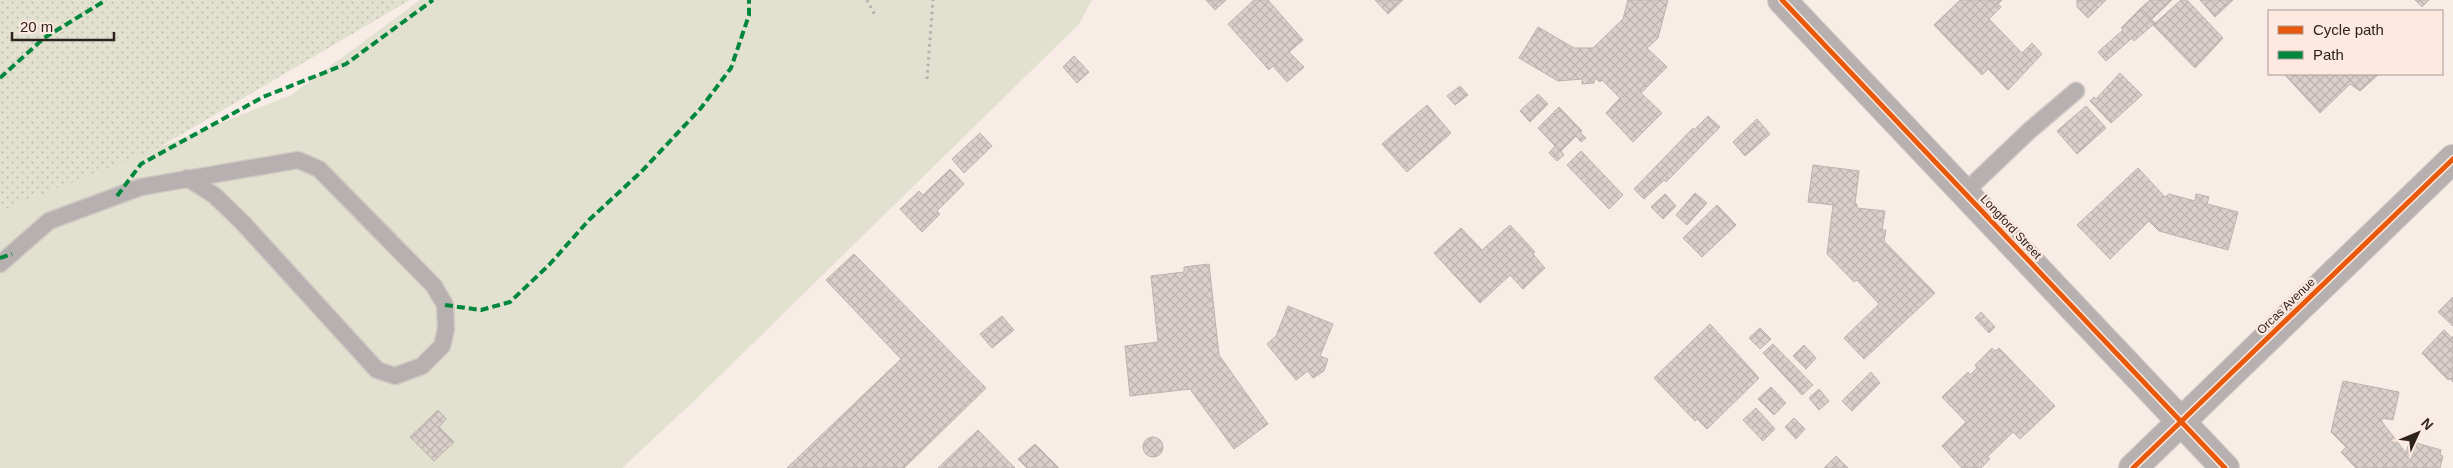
<svg xmlns="http://www.w3.org/2000/svg" width="2453" height="468" viewBox="0 0 2453 468" font-family="Arial,sans-serif">
<defs>
<pattern id="grass-dots" width="8" height="8" patternUnits="userSpaceOnUse" patternTransform="scale(1.25)"><rect width="8" height="8" fill="#e2e0ce"/><path d="M2 2h.1M6 6h.1" fill="none" stroke="#c2c0b0" stroke-width="1.8" stroke-linecap="round"/></pattern>
<pattern id="building-cross-hatch" width="8" height="8" patternUnits="userSpaceOnUse" patternTransform="scale(1.25)"><rect width="8" height="8" fill="#dad0cb"/><path d="M0 0l8 8M0 8l8-8" fill="none" stroke="#bbb2ae"/></pattern>
</defs>
<rect width="100%" height="100%" fill="#f7ece6"/>
<path fill="url(#grass-dots)" d="M0,0H410L141,158L0,289Z"/>
<path fill="#e2e0ce" d="M420,0H1092L1079,24L696,399L622,468H0V211L291,95Z"/>
<path fill="url(#building-cross-hatch)" stroke="#bdb3ae" d="M1206,0H1226L1215,10Z
M1254,0H1268L1303,40L1289,52L1304,67L1287,82L1273,66L1269,70L1228,24Z
M1375,0H1403L1388,14Z
M1628,0H1668L1658,38L1647,48L1667,67L1641,93L1662,113L1633,142L1606,113L1620,98L1602,80L1600,82L1595,78L1594,83L1582,84V79L1558,81L1519,58L1538,27L1574,48H1593L1623,19Z
M1960,0H2002L1998,4L2001,7L1989,19L2022,53L2032,43L2042,54L2008,90L1988,69L1982,75L1934,25Z
M2077,0H2106L2088,18L2077,7Z
M2150,0H2172L2152,19L2141,8Z
M2181,0H2187L2223,38L2195,68L2153,25Z
M2200,0H2233L2215,17Z
M2415,0H2429L2422,7Z
M2141,8L2155,23L2134,41L2132,38L2106,61L2098,52L2123,30L2121,28Z
M1074,56L1089,72L1077,83L1063,67Z
M2120,73L2142,95L2111,123L2090,101L2094,97L2096,99Z
M2284,74H2379L2360,91L2350,84L2320,113Z
M1460,86L1468,95L1455,105L1447,96Z
M1538,94L1548,104L1530,122L1520,111Z
M1427,105L1451,133L1407,172L1382,144Z
M2086,106L2106,128L2077,154L2057,131Z
M1559,107L1582,131L1580,132L1586,138L1581,142L1576,136L1561,151L1564,155L1557,161L1549,153L1555,146L1538,128Z
M1708,116L1720,127L1666,182L1664,180L1644,199L1634,189L1693,128L1694,130Z
M1757,119L1770,134L1745,156L1733,142Z
M980,133L992,146L964,173L952,159Z
M1581,151L1623,195L1609,209L1567,165Z
M1813,165L1859,171L1855,204H1857V208L1885,211L1882,230H1886L1884,241L1935,293L1864,359L1844,338L1879,304L1857,280L1854,282L1827,254L1833,205L1808,202Z
M2138,168L2165,197L2169,194L2195,201L2196,194L2209,197L2207,204L2238,212L2228,250L2159,231L2149,221L2110,259L2077,225Z
M950,169L964,184L937,211L940,214L922,232L900,209L919,191L923,195Z
M1695,193L1707,203L1687,225L1676,215Z
M1665,194L1676,206L1663,219L1651,207Z
M1717,205L1736,225L1702,257L1683,238Z
M1510,225L1535,252L1533,254L1545,268L1523,289L1510,275L1480,303L1434,253L1461,228L1482,250Z
M854,254L986,388L904,468H787L901,359L826,280Z
M1209,264L1219,355L1268,424L1234,449L1190,389L1130,396L1125,346L1158,342L1151,276L1184,272V267Z
M2453,297V326L2438,312Z
M1288,306L1333,324L1320,356L1328,359L1324,371L1313,378L1308,371L1296,380L1267,344L1276,336Z
M1981,312L1995,327L1989,333L1975,318Z
M1002,316L1014,330L992,348L980,334Z
M1710,324L1759,378L1707,429L1697,419L1695,421L1654,378Z
M1760,328L1771,339L1760,349L1749,338Z
M2444,330L2452,338L2453,336V382L2450,379L2448,380L2422,353Z
M1773,344L1813,385L1802,395L1763,353Z
M1804,345L1816,358L1806,369L1793,356Z
M1992,348L1995,351L1999,348L2055,406L2020,439L2013,432L1987,457L1990,459L1981,468H1962L1942,446L1966,422L1942,397L1968,372L1970,375L1977,368L1975,365Z
M1871,372L1880,383L1852,411L1842,401Z
M2343,381L2399,392L2393,420L2382,418V422L2406,453L2408,446L2411,447L2413,442L2441,450L2440,455L2443,456L2440,468H2356L2341,452L2346,447L2331,432Z
M1771,387L1786,403L1774,415L1758,399Z
M1819,389L1829,401L1819,410L1809,398Z
M1756,408L1775,429L1763,441L1743,420Z
M438,410L446,419L439,427L454,442L434,461L410,437Z
M1794,418L1805,429L1796,439L1785,427Z
M978,430L1015,468H938Z
M1143 447a10 10 0 1 1 20 0a10 10 0 1 1-20 0Z
M1035,444L1059,468H1027L1018,459Z
M1836,456L1848,468H1824Z"/>
<g fill="none" stroke-linecap="round" stroke-linejoin="round">
<g stroke="#d1c9c4" stroke-width="19">
<path id="lane" d="M1964,193L2029,131L2076,91
M0,264L49,221L141,187L298,160L319,169L434,286L445,305L446,329L442,346L422,366L395,376L377,370L243,223L214,195L187,178"/>
</g>
<g stroke="#d1c9c4" stroke-width="30">
<path id="street" d="M1782,0L2225,468
M2133,468L2453,159"/>
</g>
<path stroke="#b6b0af" stroke-width="3" stroke-dasharray="2.5 4" stroke-linecap="butt" d="M867,0L876,17
M927,79L933,0"/>
<use href="#lane" stroke="#b6b1b0" stroke-width="16"/>
<use href="#street" stroke="#b6b1b0" stroke-width="28"/>
<path stroke="#00873e" stroke-width="4" stroke-dasharray="8 4" stroke-linecap="butt" d="M0,78L44,38L106,0
M117,196L141,164L263,97L346,64L433,0
M0,258L12,254
M445,305L481,310L510,302L549,265L589,220L641,172L701,108L731,68L749,15V0"/>
<g stroke="#fde9e0" stroke-width="8">
<path id="cycleway" d="M1782,0L2225,468
M2133,468L2453,159"/>
</g>
<use href="#cycleway" stroke="#e8590c" stroke-width="5"/>
</g>
<g text-anchor="middle" stroke-width="4.5" stroke-linejoin="round" paint-order="stroke">
<g font-size="12" fill="#2c231f" stroke="#fde9e0">
<text transform="translate(2011 227) rotate(47)" y="4">Longford Street</text>
<text transform="translate(2286 306) rotate(-44)" y="4">Orcas Avenue</text>
</g>
</g>
<rect x="2268" y="10" width="175" height="65" fill="#fde9e0" stroke="#a99a93"/>
<rect x="2278" y="26" width="25" height="8" fill="#e8590c" stroke="#a99a93"/>
<text x="2313" y="35" font-size="15" fill="#2c231f">Cycle path</text>
<rect x="2278" y="51" width="25" height="8" fill="#00873e" stroke="#a99a93"/>
<text x="2313" y="60" font-size="15" fill="#2c231f">Path</text>
<g transform="translate(2418 433) rotate(46)" stroke="#fde9e0" stroke-width="4" paint-order="stroke">
<path d="M0-4L9 19L0 12L-9 19Z" fill="#2c231f"/>
<text y="-8" font-size="14" font-weight="bold" text-anchor="middle" fill="#2c231f">N</text>
</g>
<path d="M12 32v8h102v-8" fill="none" stroke="#2c231f" stroke-width="2.5"/>
<text x="20" y="32" font-size="15" fill="#2c231f" stroke="#fde9e0" stroke-width="4" paint-order="stroke">20 m</text>
</svg>
